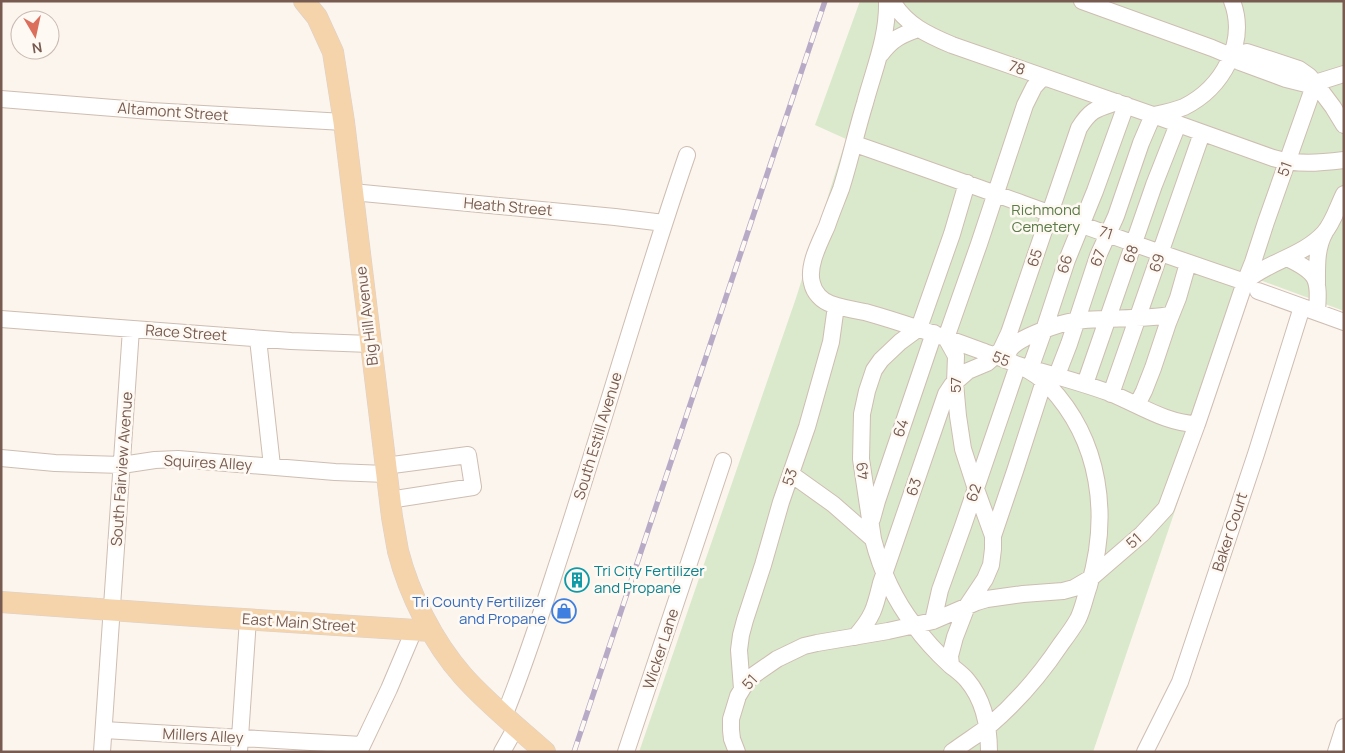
<svg xmlns="http://www.w3.org/2000/svg" width="1345" height="753" viewBox="0 0 1345 753" font-family="Manrope,sans-serif">
<rect width="100%" height="100%" fill="#fcf5ed"/>
<path fill="#dae9cb" d="M860,1H1344V311L1254,278L1093,752H639L796,298L846,139L815,125Z"/>
<g fill="none" stroke-linecap="round" stroke-linejoin="round">
<g stroke="#cebdb2" stroke-width="18">
<path id="minor" d="M887,1C888,37 874,69 865,103C856,132 850,161 841,189C836,202 831,214 827,226C820,242 807,266 812,283C814,293 822,301 831,304C842,308 854,310 865,312C904,323 941,336 979,350C1003,359 1031,367 1049,386C1101,441 1110,516 1089,586C1085,597 1083,609 1078,619C1073,628 1067,636 1061,644C1041,674 1017,702 989,726C977,735 964,743 952,752
M892,1C906,25 928,35 952,45L1153,115L1273,158C1297,165 1319,163 1344,160
M1082,1L1212,48L1231,56L1240,62L1286,79L1306,84L1315,83L1344,74
M881,54C892,39 901,35 918,29
M1231,56L1247,52L1299,69L1309,76L1315,83L1333,107L1344,125
M1,99L151,111L344,122
M1154,115C1164,113 1174,111 1184,107C1222,88 1248,43 1232,1
M855,144C985,189 1114,238 1245,282C1268,261 1302,257 1324,233C1333,223 1338,206 1344,194
M967,183L952,234L919,328L900,342L881,360L874,370L867,391L862,414L861,459L873,539C881,570 894,599 914,625C924,639 937,653 950,665C956,670 962,674 967,680C984,700 989,726 989,752
M352,192L615,217L664,223
M1287,258C1319,273 1319,279 1317,312
M1317,284C1317,266 1316,248 1325,232
M1258,291L1344,322
M1,319L291,341L370,344
M258,339L272,466
M1007,358C1008,354 1008,351 1011,348C1020,337 1060,323 1074,321C1106,317 1139,320 1171,315
M1030,369L1044,330L1067,260L1095,191L1126,105
M1057,375L1069,344L1098,256L1116,216L1141,143L1153,115
M1085,384L1154,185L1178,124
M1111,394L1202,133
M1137,405L1144,391L1153,368L1168,323L1178,298L1188,263
M1,458L55,463L122,465L155,460L178,459L335,472L386,474
M385,466L468,455L473,487L389,500
M791,474L833,504L873,539
M872,519L877,501L934,333
M993,536L1015,471L1044,381
M933,621L940,590L963,526L1018,365C1049,374 1080,382 1110,393C1138,404 1167,424 1197,424
M855,637C873,617 875,608 881,583L946,394L952,385L968,371L987,363L995,356L1001,350L1009,333L1079,128C1091,109 1096,109 1117,102
M951,665L950,656L955,637L967,606L985,579L991,565L993,549V536L976,489L963,449L958,416L955,383L956,356L946,338L979,244L1025,105L1034,87L1043,77
M742,689L739,650L741,635L745,620L763,565L781,502L807,427L831,342L836,306
M504,716C525,665 542,611 559,559C603,425 641,289 687,155
M104,730L362,745
M102,752L131,329
M239,752L248,619
M359,752L389,689L414,630
M502,752L516,727
M626,752L723,461
M737,752L732,739L731,730V719L738,696L744,686L751,677L777,659L804,646L817,643L888,631L933,621L977,602L987,599L1023,594L1063,591L1074,588L1091,578L1142,534L1166,508L1197,424L1245,282L1253,262L1266,222L1315,83
M1145,752L1180,682L1256,454L1302,307
M1336,752L1344,727"/>
</g>
<g stroke="#d9d1ce" stroke-width="22">
<path id="major" d="M304,1L317,17L333,52L344,122L392,517C394,528 396,540 398,551C409,594 433,642 463,676C488,704 517,727 545,752
M1,602L195,616L431,631"/>
</g>
<use href="#minor" stroke="#fff" stroke-width="16"/>
<use href="#major" stroke="#f5d4ab" stroke-width="21"/>
<g stroke="#b7aac7" stroke-width="5.5">
<path id="rail" d="M574,752L825,1"/>
</g>
<use href="#rail" stroke="#fef9f3" stroke-width="4" stroke-dasharray="11" stroke-linecap="butt"/>
</g>
<defs>
<g id="building-ring" transform="scale(1.25)"><circle r="9.5" fill="#fef9f3" stroke="#0f9aa8" stroke-width="1.5"/><path d="M-4-6H4V6H1V3H-1V6H-4ZM-2.5-4.3h1.7v1.8h-1.7ZM.8-4.3h1.7v1.8H.8ZM-2.5-1h1.7V.8h-1.7ZM.8-1h1.7V.8H.8Z" fill="#0f9aa8"/></g>
<g id="shop-ring" transform="scale(1.25)"><circle r="9.5" fill="#fef9f3" stroke="#3f7fe0" stroke-width="1.5"/><path d="M-5-2.5h2.3a2.7 3.5 0 0 1 5.4 0H5L5.5 6h-11ZM-1.5-2.5h3a1.5 2.3 0 0 0-3 0Z" fill="#3f7fe0"/></g>
</defs>
<g fill-rule="evenodd">
<use href="#building-ring" x="577" y="580"/>
<use href="#shop-ring" x="564" y="611"/>
</g>
<g text-anchor="middle" stroke-width="5" stroke-linejoin="round" paint-order="stroke">
<g font-size="15" fill="#775b50" stroke="#fef9f3">
<text transform="translate(1017 68) rotate(19)" y="5">78</text>
<text transform="translate(173 112) rotate(4)" y="5">Altamont Street</text>
<text transform="translate(1285 169) rotate(-70)" y="5">51</text>
<text transform="translate(508 207) rotate(5)" y="5">Heath Street</text>
<text transform="translate(1106 233) rotate(18)" y="5">71</text>
<text transform="translate(1131 254) rotate(-71)" y="5">68</text>
<text transform="translate(1035 258) rotate(-71)" y="5">65</text>
<text transform="translate(1098 258) rotate(-69)" y="5">67</text>
<text transform="translate(1157 263) rotate(-72)" y="5">69</text>
<text transform="translate(1065 264) rotate(-72)" y="5">66</text>
<text transform="translate(367 316) rotate(-97)" y="5">Big Hill Avenue</text>
<text transform="translate(186 333) rotate(4)" y="5">Race Street</text>
<text transform="translate(1001 359) rotate(22)" y="5">55</text>
<text transform="translate(956 385) rotate(-90)" y="5">57</text>
<text transform="translate(901 428) rotate(-71)" y="5">64</text>
<text transform="translate(598 436) rotate(-73)" y="5">South Estill Avenue</text>
<text transform="translate(208 463) rotate(3)" y="5">Squires Alley</text>
<text transform="translate(122 469) rotate(-86)" y="5">South Fairview Avenue</text>
<text transform="translate(863 471) rotate(-97)" y="5">49</text>
<text transform="translate(790 477) rotate(-71)" y="5">53</text>
<text transform="translate(914 487) rotate(-72)" y="5">63</text>
<text transform="translate(974 493) rotate(-71)" y="5">62</text>
<text transform="translate(1230 532) rotate(-72)" y="5">Baker Court</text>
<text transform="translate(1134 541) rotate(-42)" y="5">51</text>
<text transform="translate(299 623) rotate(4)" y="5">East Main Street</text>
<text transform="translate(661 649) rotate(-72)" y="5">Wicker Lane</text>
<text transform="translate(750 682) rotate(-47)" y="5">51</text>
<text transform="translate(203 736) rotate(3)" y="5">Millers Alley</text>
</g>
<g font-size="15" fill="#5b7b48" stroke="#fef9f3">
<text x="1046" y="215">Richmond<tspan x="1046" dy="17">Cemetery</tspan></text>
</g>
<g font-size="15" fill="#0d838f" stroke="#fef9f3" text-anchor="start">
<text x="594" y="576">Tri City Fertilizer<tspan x="594" dy="17">and Propane</tspan></text>
</g>
<g font-size="15" fill="#366cbe" stroke="#fef9f3" text-anchor="end">
<text x="546" y="607">Tri County Fertilizer<tspan x="546" dy="17">and Propane</tspan></text>
</g>
</g>
<rect width="1345" height="753" fill="none" stroke="#775b50" stroke-width="5"/>
<g transform="translate(35 35) rotate(171)"><circle r="24" fill="#fef9f3" stroke="#c8bab2"/>
<path d="M0-4L9 19L0 12L-9 19Z" fill="#dc6f5b"/>
<text y="-8" font-size="14" font-weight="bold" text-anchor="middle" fill="#775b50">N</text>
</g>
</svg>
